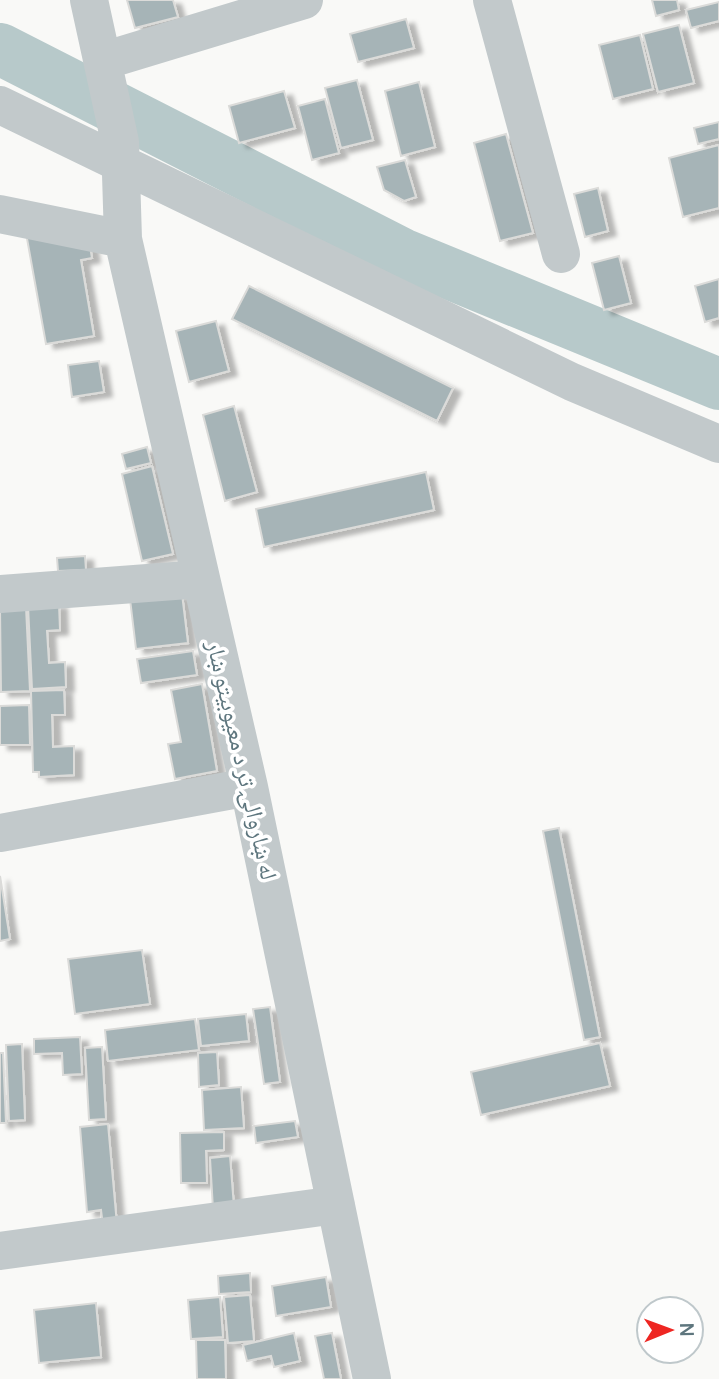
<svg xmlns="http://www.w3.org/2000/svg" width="719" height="1379" viewBox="0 0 719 1379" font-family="Manrope,'Noto Naskh Arabic',sans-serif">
<defs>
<filter id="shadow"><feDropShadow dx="8" dy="4.5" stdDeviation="2" flood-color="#0004"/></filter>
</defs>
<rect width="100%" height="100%" fill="#f9f9f7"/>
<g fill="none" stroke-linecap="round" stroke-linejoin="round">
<path stroke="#b7c9ca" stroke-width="52" d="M0,49L402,254L719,384"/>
</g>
<path fill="#a6b4b7" stroke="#dbdbd9" stroke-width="2" filter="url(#shadow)" d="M127,0H173L178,17L135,28Z
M652,0H677L679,10L656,16Z
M719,2V21L691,28L686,10Z
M406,19L414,48L358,62L350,34Z
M679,25L694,83L658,92L643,34Z
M640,35L653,89L613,99L599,45Z
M357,80L373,140L341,148L325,88Z
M419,82L435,147L401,156L385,91Z
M284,91L295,128L239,143L229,106Z
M325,99L339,153L312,160L298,106Z
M719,122V139L698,144L694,128Z
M506,134L533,233L500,241L474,143Z
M719,145V208L683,217L669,158Z
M405,160L416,197L404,201L384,190L377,167Z
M598,188L608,231L585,237L574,194Z
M26,233L89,240L92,258L81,260L94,336L46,344Z
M619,256L631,303L604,310L592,263Z
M719,279V318L705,322L695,286Z
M249,286L453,388L437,421L232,319Z
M216,321L229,371L189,382L176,331Z
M99,361L104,392L72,397L68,365Z
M234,406L257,492L225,501L203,415Z
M147,447L151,463L126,469L122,454Z
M152,466L173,554L142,561L122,474Z
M426,472L434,510L264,547L256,509Z
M85,556L86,570L58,571L57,558Z
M182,594L188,643L136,649L130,599Z
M59,604L60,630L47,631L49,663L65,662L66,687L32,689L28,605Z
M26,607L30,691L1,692L0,609Z
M193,651L197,675L141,683L137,659Z
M202,684L217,771L175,779L168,744L181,742L171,690Z
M64,690L65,715H52L53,747L74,746V775L39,777V772H33L31,691Z
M29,705L30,745H0V706Z
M559,828L600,1037L584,1040L543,831Z
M0,876L10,939L0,941Z
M142,950L150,1004L75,1014L68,959Z
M270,1007L280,1082L264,1084L253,1009Z
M246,1014L249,1041L201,1046L198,1019Z
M195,1019L199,1050L108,1061L105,1030Z
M80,1037L82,1074L63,1075L62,1053L34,1054V1039Z
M600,1043L610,1086L481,1115L471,1072Z
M22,1044L25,1120L9,1121L6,1045Z
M102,1047L106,1119L89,1120L85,1048Z
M217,1052L219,1085L199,1087L198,1053Z
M0,1053H3L6,1123H0Z
M241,1087L244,1128L204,1130L202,1090Z
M295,1121L298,1137L256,1143L254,1126Z
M108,1124L117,1225L103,1226L101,1210L87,1212L80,1127Z
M224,1132V1150L206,1151L207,1183H181L180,1133Z
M230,1156L234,1207L213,1209L210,1158Z
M250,1273L251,1292L219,1294L218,1276Z
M326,1277L331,1307L276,1316L272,1286Z
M250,1295L254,1341L228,1343L224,1297Z
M220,1297L223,1337L191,1339L188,1300Z
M96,1303L101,1357L39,1363L34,1310Z
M294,1333L300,1361L274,1367L271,1356L247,1361L243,1345Z
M332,1333L341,1379H324L315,1336Z
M196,1340H225L226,1379H197Z"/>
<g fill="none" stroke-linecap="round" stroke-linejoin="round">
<path stroke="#c2c9cb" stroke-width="38" d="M89,0L120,142L123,239L249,787L372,1379
M492,0L561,254
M103,61L304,0
M0,105L572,382L719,444
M0,214L123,239
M0,594L201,579
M0,833L249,787
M0,1251L336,1205"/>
</g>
<g text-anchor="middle" stroke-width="7" stroke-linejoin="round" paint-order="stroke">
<g font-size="24" fill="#5e767e" stroke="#fff">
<text transform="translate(242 760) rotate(77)" y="8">له ښاروالۍ تر د معیوبیتو ښار</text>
</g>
</g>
<g transform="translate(670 1330) rotate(89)"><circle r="33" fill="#ffffff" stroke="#bfc8cb" stroke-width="2"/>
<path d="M0-5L12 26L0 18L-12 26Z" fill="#ee2622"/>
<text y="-10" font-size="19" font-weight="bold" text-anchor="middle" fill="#5e767e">N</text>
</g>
</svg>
